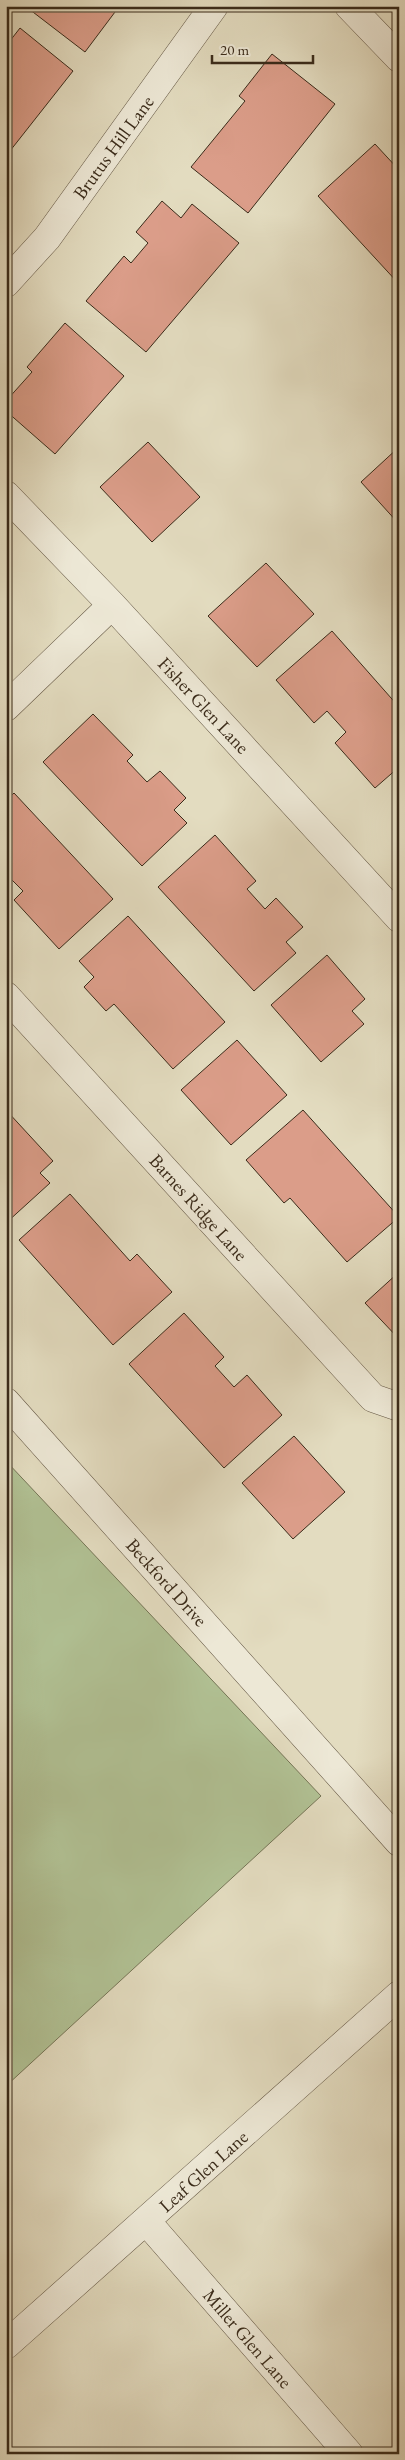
<svg xmlns="http://www.w3.org/2000/svg" width="405" height="2460" viewBox="0 0 405 2460" font-family="'EB Garamond',serif">
<rect width="100%" height="100%" fill="#e3dcc0"/>
<filter id="stains"><feTurbulence type="fractalNoise" baseFrequency=".004" numOctaves="4"/><feColorMatrix values="0 0 0 0 .2 0 0 0 0 .09 0 0 0 0 .02 0 0 0 .5 -.17"/></filter>
<radialGradient id="worn" r=".72"><stop offset=".6" stop-color="#630" stop-opacity="0"/><stop offset="1" stop-color="#630" stop-opacity=".3"/></radialGradient>
<path fill="#b1c194" stroke="#767657" d="M6,1461L321,1796L6,2086Z"/>
<path fill="#db9d89" stroke="#3a2b1a" d="M31,6H116L118,8L85,52L29,9Z
M20,28L73,71L6,156V46Z
M272,54L335,104L248,213L191,167L245,101L239,96Z
M375,144L399,170V284L318,196Z
M162,201L181,218L192,204L239,243L146,352L86,301L124,256L131,263L148,243L136,232Z
M65,323L124,376L55,454L6,411V401L32,372L27,367Z
M148,442L200,497L152,542L100,487Z
M399,447V524L361,482Z
M266,563L314,614L257,667L208,616Z
M332,631L399,707V767L375,788L335,743L346,732L327,711L314,723L276,680Z
M93,714L133,755L127,761L147,782L160,771L186,798L174,810L187,823L142,866L43,762Z
M14,793L113,899L59,949L14,900L23,891L8,876L6,878V801Z
M215,835L256,881L247,889L265,909L276,898L303,927L286,942L296,953L254,991L158,887Z
M128,916L225,1022L173,1069L114,1004L106,1011L84,987L94,977L79,961Z
M327,955L365,999L352,1011L364,1024L321,1062L271,1005Z
M237,1040L287,1095L231,1145L181,1090Z
M6,1110L53,1161L40,1173L50,1183L6,1223Z
M303,1110L399,1217L347,1262L290,1198L284,1203L246,1160Z
M70,1194L130,1261L137,1254L172,1292L113,1345L19,1240Z
M399,1272V1339L365,1303Z
M184,1313L224,1357L215,1366L234,1387L247,1375L282,1415L224,1468L129,1364Z
M294,1436L345,1492L293,1539L242,1483Z"/>
<g fill="none" stroke-linecap="round" stroke-linejoin="round">
<g stroke="#645744" stroke-width="29">
<path id="street" d="M349,6L399,58
M6,283L47,238L214,6
M6,495L112,605L399,918
M6,707L112,605
M6,996L373,1398L399,1407
M6,1402L399,1842
M147,2222L349,2454
M6,2345L399,1995"/>
</g>
<use href="#street" stroke="#ede8d6" stroke-width="28"/>
</g>
<g text-anchor="middle" stroke-width="4" stroke-linejoin="round" paint-order="stroke">
<g font-size="19" fill="#3a2b1a" stroke="#ede8d6">
<text transform="translate(113 147) rotate(-54)" y="7">Brutus Hill Lane</text>
<text transform="translate(204 705) rotate(47)" y="7">Fisher Glen Lane</text>
<text transform="translate(199 1207) rotate(48)" y="7">Barnes Ridge Lane</text>
<text transform="translate(167 1582) rotate(48)" y="7">Beckford Drive</text>
<text transform="translate(203 2171) rotate(-42)" y="7">Leaf Glen Lane</text>
<text transform="translate(248 2338) rotate(49)" y="7">Miller Glen Lane</text>
</g>
</g>
<rect width="405" height="2460" fill="none" stroke="#e3dcc0" stroke-width="25"/>
<rect x="8" y="8" width="390" height="2445" fill="none" stroke="#3a2b1a" stroke-width="2.5"/>
<rect x="12" y="12" width="380" height="2435" fill="none" stroke="#3a2b1a"/>
<path d="M212 55v8h101v-8" fill="none" stroke="#3a2b1a" stroke-width="2.5"/>
<text x="220" y="55" font-size="15" fill="#3a2b1a" stroke="#ede8d6" stroke-width="4" paint-order="stroke">20 m</text>
<rect width="100%" height="100%" filter="url(#stains)"/>
<rect width="100%" height="100%" fill="url(#worn)"/>
</svg>
